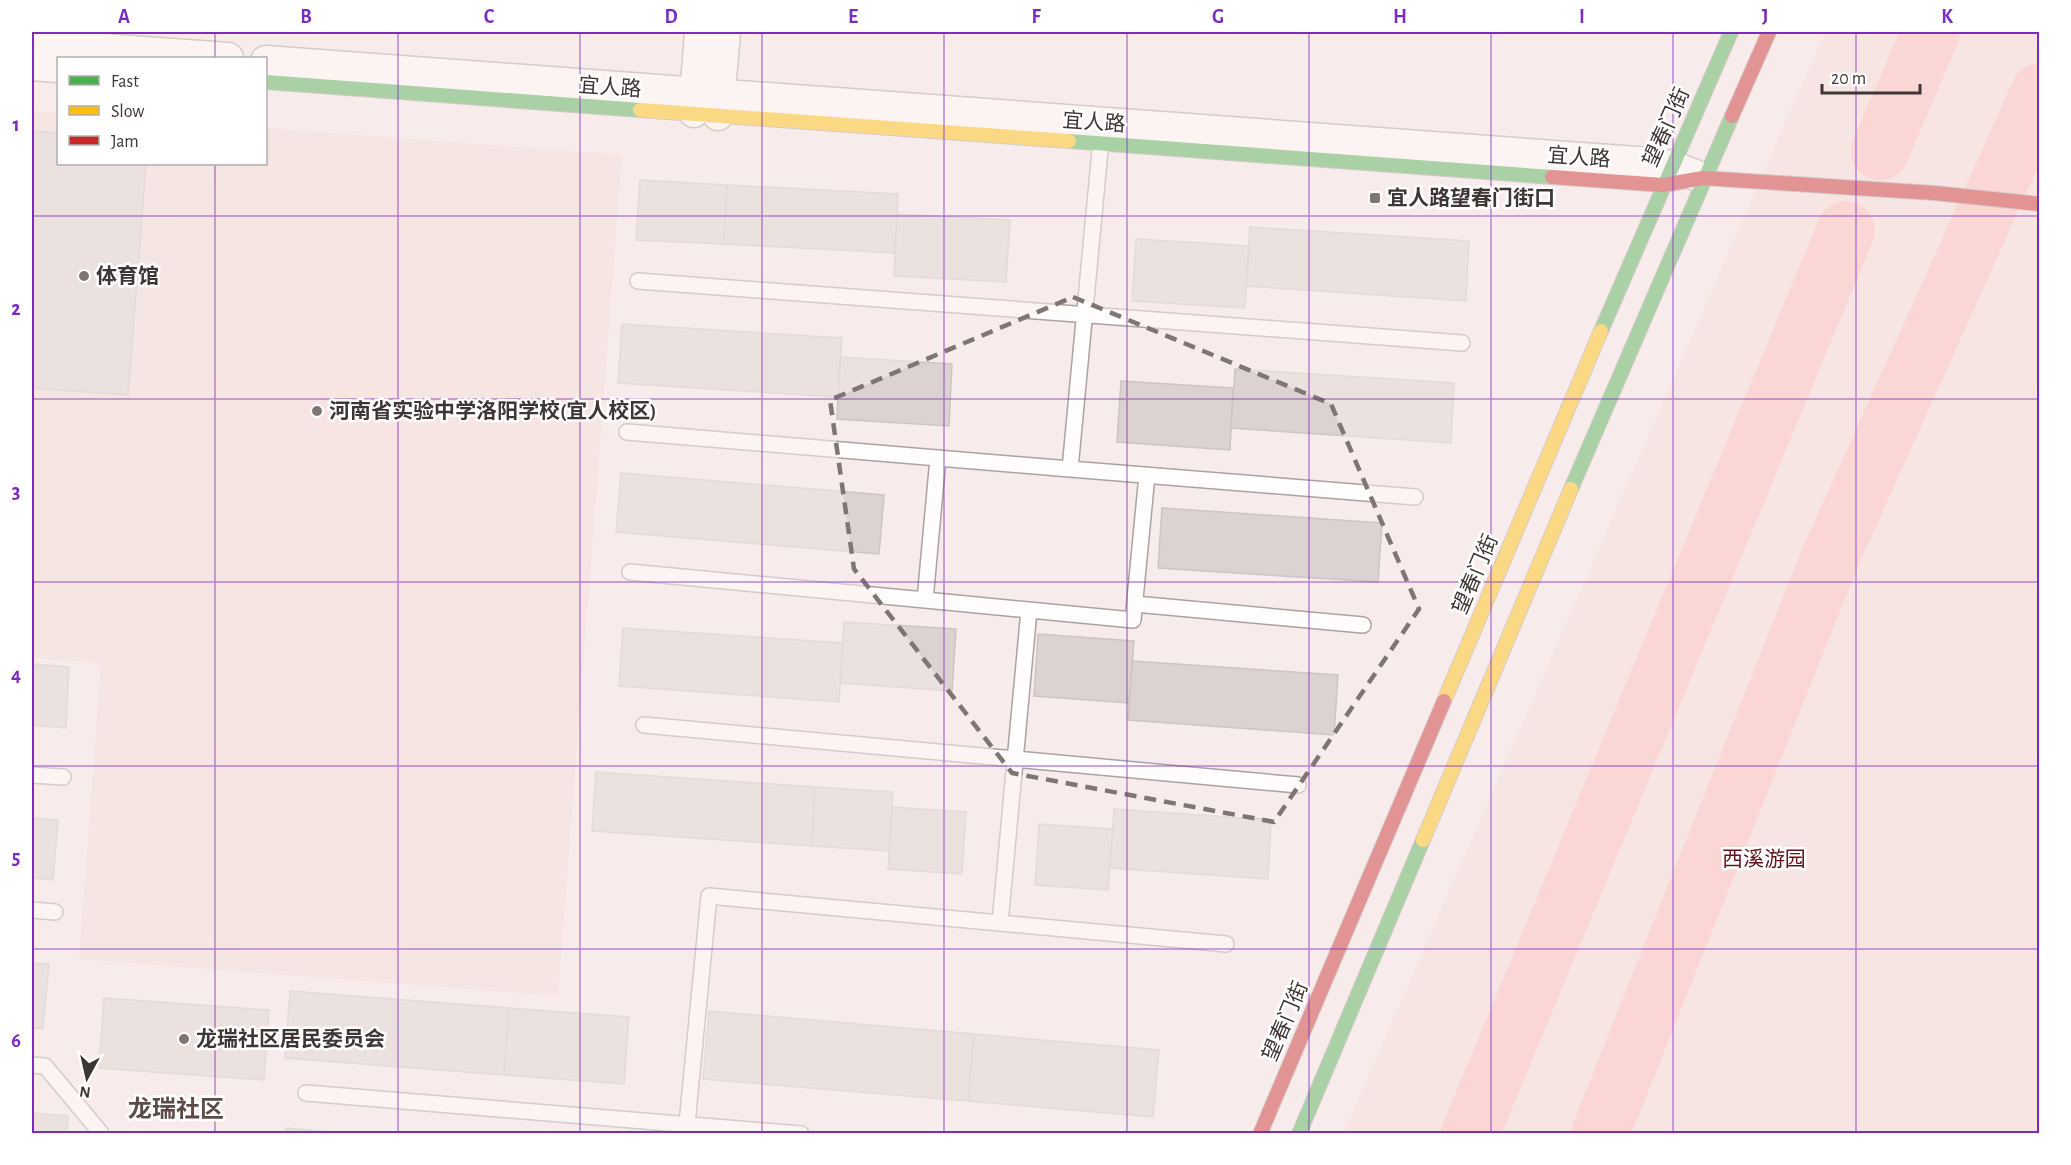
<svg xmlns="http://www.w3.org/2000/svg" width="2071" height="1165" viewBox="0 0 2071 1165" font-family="'Alegreya Sans','Noto Sans SC',sans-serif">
<rect width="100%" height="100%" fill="#f7eceb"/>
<path fill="#f1dcda" d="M32,111L58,113V164H266V128L622,155L558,996L79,959L101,663L32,658Z"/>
<path fill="#f7dbd9" d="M1825,32H2039V1133L1343,1134Z
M358,139C394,145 447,154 478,172C506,189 529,216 548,241L582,248L528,913L463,907L433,939L376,961L304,965L231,946L175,920L133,870L110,832L106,772L139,337L154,262L195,196L256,164H266V158L283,149Z"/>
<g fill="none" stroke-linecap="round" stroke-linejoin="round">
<path stroke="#fcbcb9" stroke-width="58" d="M1880,151L1931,32
M1470,1134L1846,230
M1600,1134L1830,558L2040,92"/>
</g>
<path fill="#dbd2d1" stroke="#cdc4c4" stroke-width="1.5" d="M32,131L58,133V164H146L128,395L32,388Z
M640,180L727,185L724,244L636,240Z
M727,185L898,194L895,253L724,244Z
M897,214L1010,220L1006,282L894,276Z
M1250,227L1469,241L1466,301L1246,286Z
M1136,239L1249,246L1245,308L1132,301Z
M622,324L842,338L838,397L618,383Z
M840,357L952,364L949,426L837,419Z
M1235,369L1454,383L1451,443L1231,428Z
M1121,381L1233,388L1230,450L1117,442Z
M621,473L884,495L879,554L616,532Z
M1162,508L1382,523L1378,582L1158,568Z
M844,622L956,629L952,691L840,683Z
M623,628L843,643L839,702L619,686Z
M1038,634L1134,641L1129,703L1034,696Z
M1132,661L1338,675L1334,735L1128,720Z
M32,664L69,667L66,728L32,725Z
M596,772L815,787L812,846L592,831Z
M815,787L893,792L889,851L812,846Z
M892,807L966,812L962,874L888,869Z
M1114,809L1271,820L1268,879L1110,868Z
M32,818L58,820L53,880L32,878Z
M1039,824L1113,829L1108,890L1035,885Z
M32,963L49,964L43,1029L32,1028Z
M290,991L509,1008L504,1075L285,1058Z
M104,998L269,1010L264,1080L99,1068Z
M509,1008L629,1017L624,1084L504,1075Z
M709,1011L974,1034L968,1101L703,1079Z
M974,1034L1159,1050L1153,1117L968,1101Z
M32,1113L68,1116L67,1134H32Z
M286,1128L354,1134H286Z"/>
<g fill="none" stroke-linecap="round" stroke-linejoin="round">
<g stroke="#aba2a1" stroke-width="18">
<path id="lane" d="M1101,140L1070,469L1415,497
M638,281L1462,343
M627,432L1070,469
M938,458L925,600L1133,620L1147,475
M630,572L925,600
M1135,604L1363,625
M1029,610L1000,923L1226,944
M644,725L1298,785
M32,775L63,777
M32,910L55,912
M32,1065L45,1066L100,1132
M306,1093L801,1134
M686,1134L709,896L1000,923"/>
</g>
<g stroke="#aba2a1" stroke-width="33">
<path id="street" d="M32,44L228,58
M266,61L1637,162L1672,166L1695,175
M32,65L58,67
M694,112L700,32
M718,115L725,32"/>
</g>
<g stroke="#aba2a1" stroke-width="16">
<path id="fast" d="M266,82L640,110
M1069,141L1552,177
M1601,331L1731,32
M1571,489L1732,116
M1299,1134L1423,840"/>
</g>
<g stroke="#aba2a1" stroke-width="16">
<path id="slow" d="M640,110L1069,141
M1444,701L1601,331
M1423,840L1571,489"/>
</g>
<g stroke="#aba2a1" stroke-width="16">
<path id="jam" d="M1732,116L1769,32
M1552,177L1663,185L1703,178L1934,193L2040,204
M1260,1134L1444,701"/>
</g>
<use href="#lane" stroke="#fefcfc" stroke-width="15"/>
<use href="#street" stroke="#fefcfc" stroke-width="30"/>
<use href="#fast" stroke="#4caf50" stroke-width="14"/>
<use href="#slow" stroke="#ffc107" stroke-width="14"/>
<use href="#jam" stroke="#c62828" stroke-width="14"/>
</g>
<path d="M0 0H2071V1165H0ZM1073,297L1331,404L1419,609L1274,822L1012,773L854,569L830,400Z" fill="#f7eceb" fill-opacity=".55" fill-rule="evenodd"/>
<path fill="none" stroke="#7f7575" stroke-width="4.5" stroke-dasharray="12 8" stroke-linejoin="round" d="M1073,297L1331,404L1419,609L1274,822L1012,773L854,569L830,400Z"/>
<path fill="none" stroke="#7b2cbf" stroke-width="1.5" stroke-opacity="0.55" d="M215,32V58M398,32V1134M580,32V1134M762,32V1134M944,32V1134M1127,32V1134M1309,32V1134M1491,32V1134M1673,32V1134M1856,32V1134M215,164V1134M32,216H2040M32,399H2040M32,582H2040M32,766H2040M32,949H2040"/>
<g fill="#7f7575" stroke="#fff" stroke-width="2">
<rect x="1369" y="192" width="12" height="12" rx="3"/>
<circle cx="84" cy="276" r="6"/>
<circle cx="317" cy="411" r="6"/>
<circle cx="184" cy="1039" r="6"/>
</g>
<g text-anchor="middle" stroke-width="5" stroke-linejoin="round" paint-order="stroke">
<g font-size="21" fill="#3e3535" stroke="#fff">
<text transform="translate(610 87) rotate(4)" y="7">宜人路</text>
<text transform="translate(1094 122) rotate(4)" y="7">宜人路</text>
<text transform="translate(1666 127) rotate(-66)" y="7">望春门街</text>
<text transform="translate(1579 157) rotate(4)" y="7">宜人路</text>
<text transform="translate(1475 574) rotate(-67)" y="7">望春门街</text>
<text transform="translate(1285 1021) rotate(-67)" y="7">望春门街</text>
</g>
<g font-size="21" font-weight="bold" fill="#3e3535" stroke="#fff" text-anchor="start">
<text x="1387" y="205">宜人路望春门街口</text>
<text x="96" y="283">体育馆</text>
<text x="329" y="418">河南省实验中学洛阳学校(宜人校区)</text>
<text x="196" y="1046">龙瑞社区居民委员会</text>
</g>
<g font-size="21" fill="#5e1318" stroke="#fff">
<text x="1764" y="866">西溪游园</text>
</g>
<g font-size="24" font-weight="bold" fill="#5d4b4a" stroke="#fff">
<text x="176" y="1117">龙瑞社区</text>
</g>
</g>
<rect width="2071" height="1165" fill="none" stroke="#ffffff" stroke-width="66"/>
<rect x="57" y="57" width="210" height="108" fill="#ffffff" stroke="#b2aeae" stroke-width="1.5"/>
<rect x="69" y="76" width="30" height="9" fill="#4caf50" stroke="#b2aeae" stroke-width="1.5"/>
<text x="111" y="87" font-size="18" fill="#3e3535">Fast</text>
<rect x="69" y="106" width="30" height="9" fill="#ffc107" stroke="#b2aeae" stroke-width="1.5"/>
<text x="111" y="117" font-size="18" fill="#3e3535">Slow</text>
<rect x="69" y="136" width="30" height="9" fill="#c62828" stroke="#b2aeae" stroke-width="1.5"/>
<text x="111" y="147" font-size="18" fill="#3e3535">Jam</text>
<g transform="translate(87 1078) rotate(188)" stroke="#ffffff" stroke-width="4.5" paint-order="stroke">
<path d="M0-4.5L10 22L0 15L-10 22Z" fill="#3e3535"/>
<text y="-9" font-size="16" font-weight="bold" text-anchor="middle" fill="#3e3535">N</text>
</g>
<path d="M1822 84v9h98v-9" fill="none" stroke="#3e3535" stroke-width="3"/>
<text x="1831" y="84" font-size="18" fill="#3e3535" stroke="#ffffff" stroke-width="4.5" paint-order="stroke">20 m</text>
<rect x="33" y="33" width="2005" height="1099" fill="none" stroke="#7b2cbf" stroke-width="2"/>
<g font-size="20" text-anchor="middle" font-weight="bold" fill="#7b2cbf">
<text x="124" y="23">A</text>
<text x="306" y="23">B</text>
<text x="489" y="23">C</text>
<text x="671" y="23">D</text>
<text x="853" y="23">E</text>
<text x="1036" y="23">F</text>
<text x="1218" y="23">G</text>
<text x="1400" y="23">H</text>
<text x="1582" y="23">I</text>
<text x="1765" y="23">J</text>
<text x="1947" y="23">K</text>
<text x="16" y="131">1</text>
<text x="16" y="315">2</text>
<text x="16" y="498">3</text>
<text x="16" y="681">4</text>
<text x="16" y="864">5</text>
<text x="16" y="1047">6</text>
</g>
</svg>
